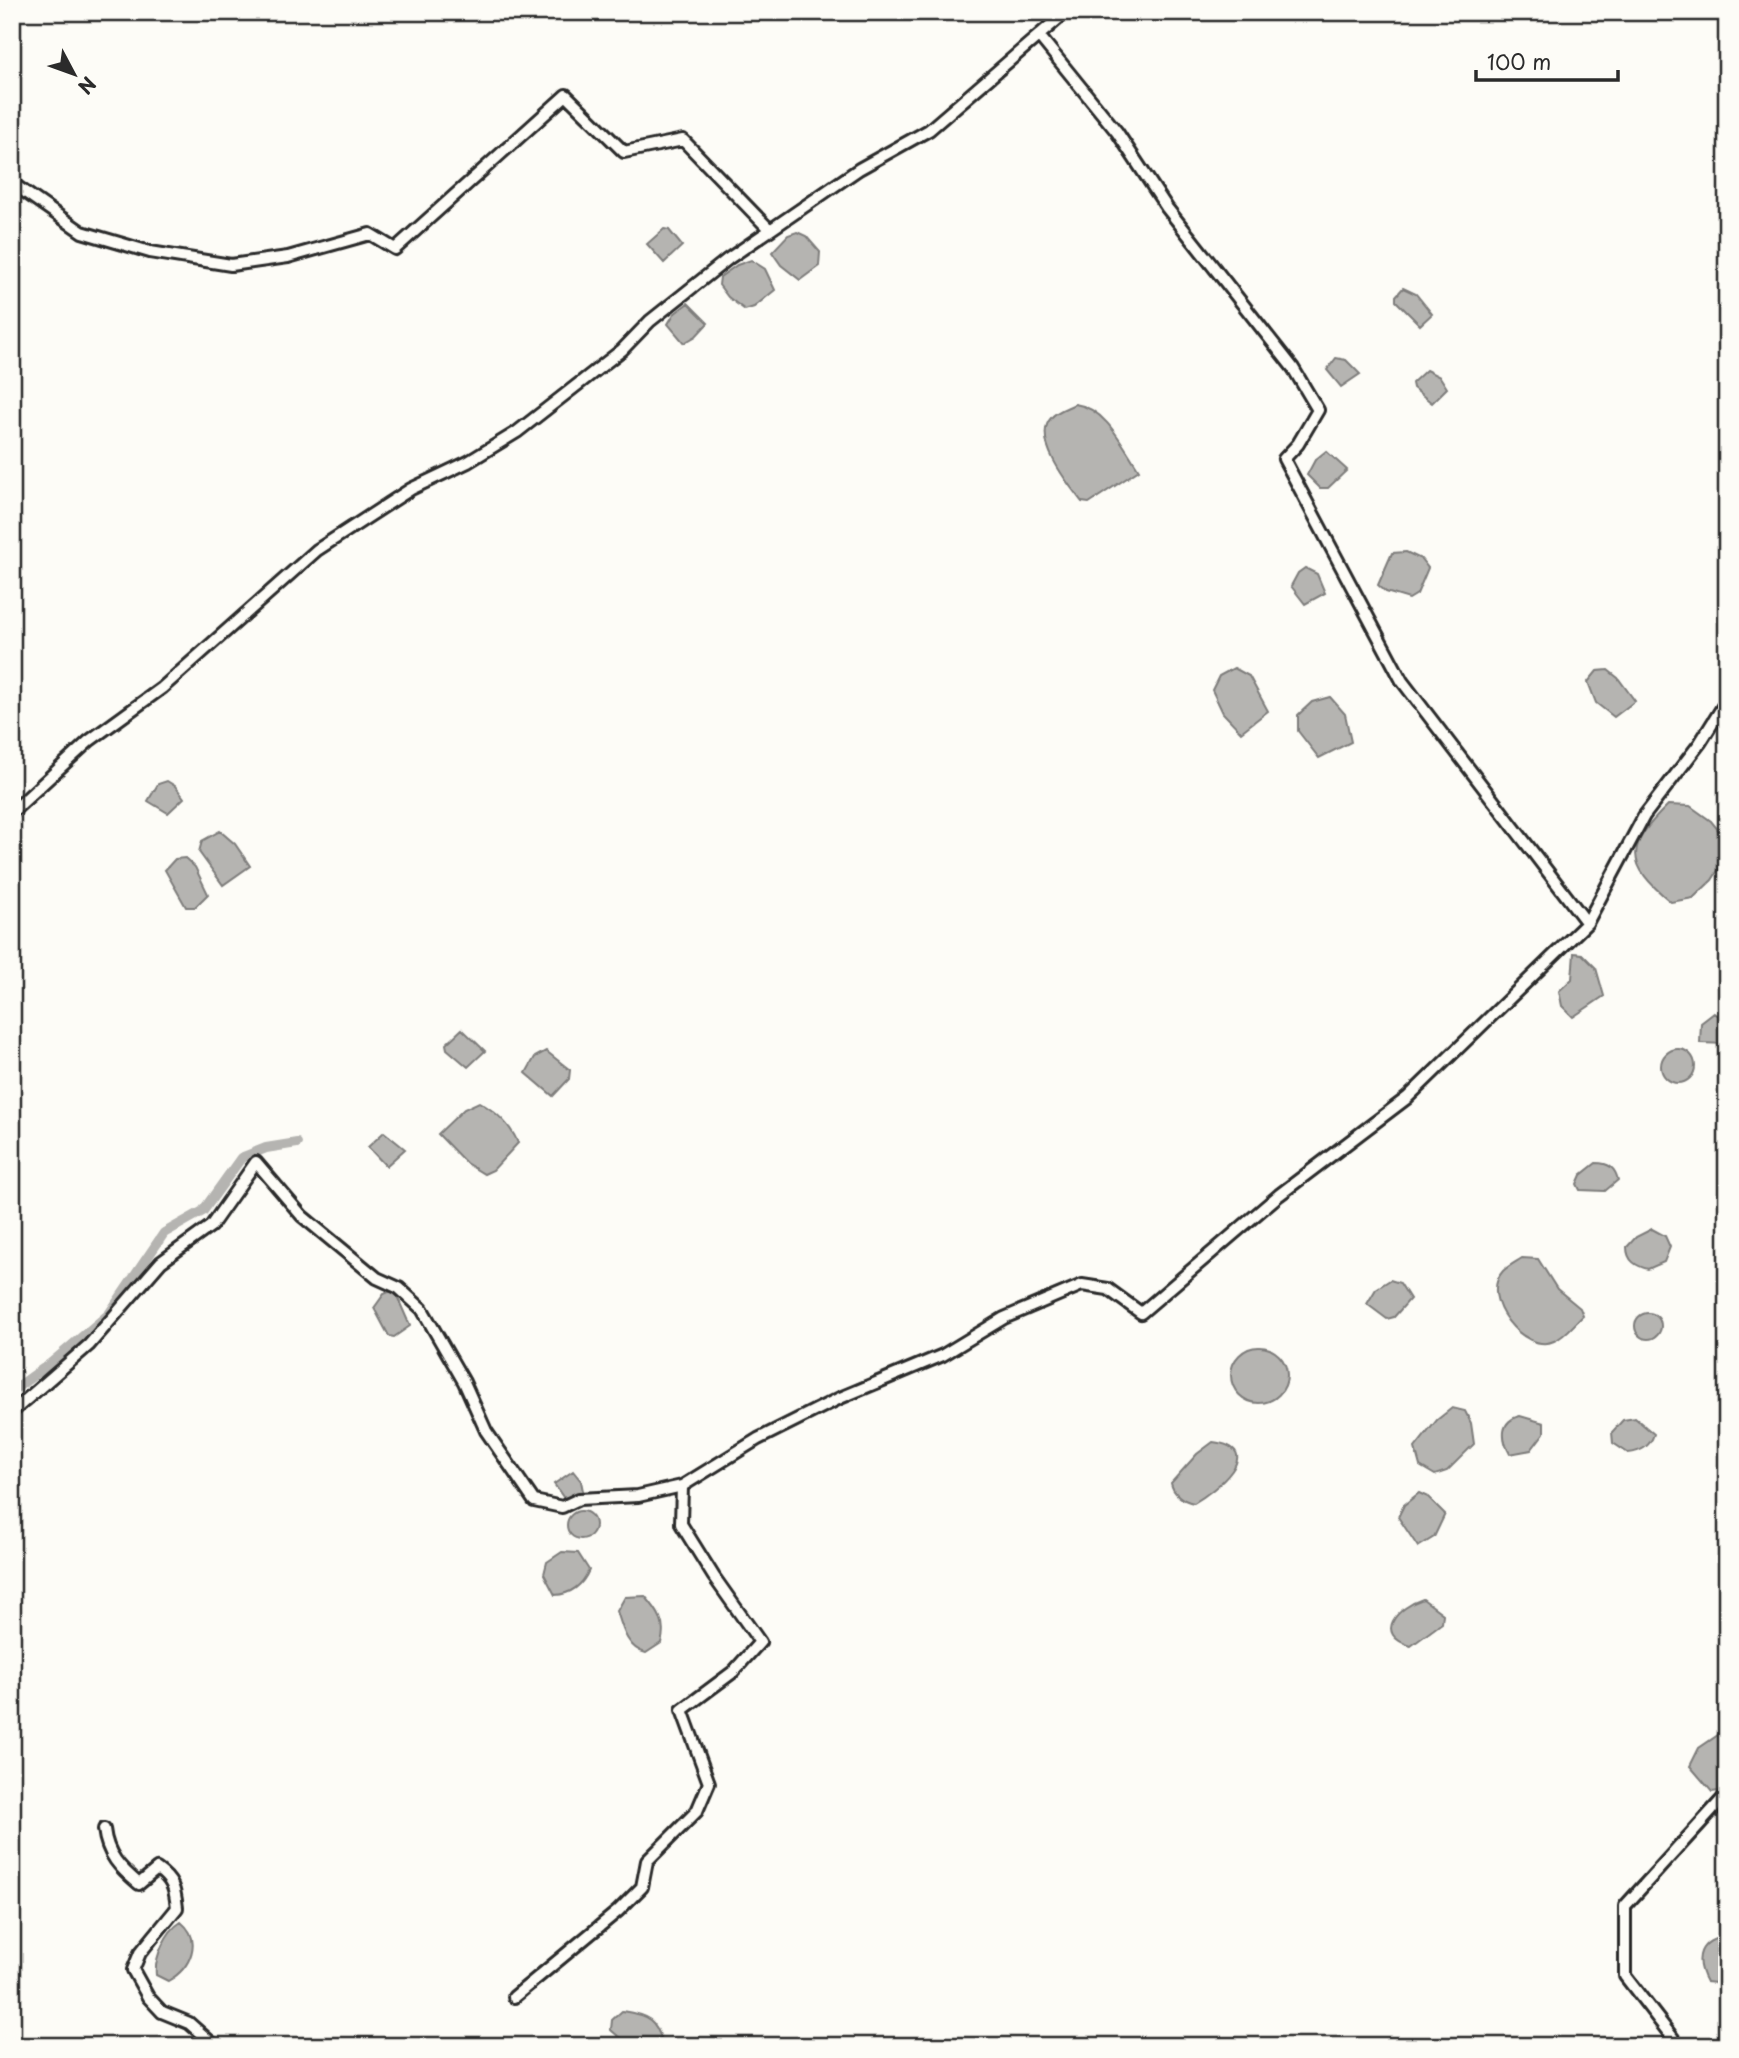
<svg xmlns="http://www.w3.org/2000/svg" width="1739" height="2058" viewBox="0 0 1739 2058" font-family="'Playpen Sans',sans-serif">
<rect width="100%" height="100%" fill="#fdfcf7"/>
<filter id="ink" filterUnits="userSpaceOnUse"><feTurbulence type="fractalNoise" baseFrequency=".0143" numOctaves="2"/><feDisplacementMap in="SourceGraphic" scale="14" xChannelSelector="R" yChannelSelector="G"/><feConvolveMatrix kernelMatrix="1 2 1 2 8 2 1 2 1" color-interpolation-filters="sRGB"/></filter>
<g filter="url(#ink)">
<path fill="#b5b4b1" stroke="#7e7d7b" stroke-width="2" d="M664,229L669,230L682,246L664,263L647,244Z
M797,232L806,236L820,252L819,266L800,280L781,265L772,252L788,235Z
M751,260L765,269L775,290L754,307L745,310L728,297L719,285L720,277L737,265Z
M1403,288L1416,294L1432,314L1420,325L1396,301V296Z
M688,303L708,323L696,336L684,343L668,324L674,314Z
M1336,358L1346,360L1360,374L1341,387L1327,370Z
M1426,370L1440,377L1447,388L1432,403L1413,388L1412,383Z
M1075,404C1106,408 1123,446 1139,470L1089,503L1082,502C1068,484 1032,439 1051,418C1056,411 1067,408 1075,404Z
M1326,451L1347,470L1328,488H1320L1307,475L1315,460Z
M1406,552L1421,559L1428,568L1417,594L1409,599L1386,592L1378,585L1392,553Z
M1305,568L1317,574L1325,593L1305,604L1291,586L1298,573Z
M1234,668L1249,676L1268,711L1241,732L1223,713L1212,690L1219,676Z
M1608,670L1618,678L1635,701L1614,717L1596,703L1588,682L1597,671Z
M1330,697L1345,714L1351,742L1319,758L1298,731V715L1312,702Z
M167,781L175,786L184,798L168,813L148,801L158,784Z
M1668,805L1690,806L1711,821L1724,837L1727,847V856L1712,880L1693,898L1671,902C1624,863 1626,846 1668,805Z
M220,831L235,844L250,866L223,885L199,852L202,841Z
M185,858L195,867L208,894L195,907H186L165,870L175,859Z
M1574,953L1582,954L1596,968L1604,996L1573,1017L1562,1006L1559,991L1572,979Z
M1714,1013L1726,1020L1727,1044L1700,1043L1701,1023Z
M462,1029L485,1051L468,1067L447,1049L446,1044Z
M1661 1066a17 17 0 1 1 34 0a17 17 0 1 1-34 0Z
M546,1051L570,1070L569,1079L553,1096L526,1073L535,1057Z
M479,1102C497,1112 510,1124 518,1143L493,1170L484,1174L466,1163L438,1134L464,1109Z
M384,1132L405,1149L386,1166L368,1147Z
M1596,1163C1609,1163 1615,1168 1618,1180L1605,1191L1580,1190L1577,1184L1581,1175Z
M1652,1229L1665,1236L1670,1247L1664,1262L1648,1269C1636,1266 1627,1261 1627,1247L1636,1237Z
M1522,1258L1538,1259L1557,1289L1580,1308L1583,1316C1575,1323 1565,1337 1554,1341C1525,1355 1478,1298 1503,1271C1508,1266 1516,1262 1522,1258Z
M1390,1280L1400,1283L1410,1299L1394,1317L1387,1319L1367,1304L1376,1289Z
M391,1291L397,1296L410,1326L394,1337L389,1336L374,1308L384,1294Z
M1635 1326a13 13 0 1 1 26 0a13 13 0 1 1-26 0Z
M1231 1375a28 28 0 1 1 56 0a28 28 0 1 1-56 0Z
M1452,1408L1465,1411L1471,1423L1474,1444L1447,1471L1435,1475L1420,1466L1415,1448L1437,1420Z
M1520,1416L1544,1423V1433L1531,1450L1510,1454C1501,1438 1500,1421 1520,1416Z
M1635,1418L1654,1434C1650,1447 1641,1452 1628,1453L1613,1443L1612,1432L1623,1420Z
M1213,1442C1269,1449 1213,1492 1194,1503C1183,1501 1173,1494 1171,1483L1197,1454Z
M573,1471L581,1481L583,1491L570,1498L563,1497L554,1484Z
M1419,1493L1428,1497L1445,1514L1434,1537L1418,1547L1398,1517L1404,1505Z
M567 1525a14 14 0 1 1 28 0a14 14 0 1 1-28 0Z
M562,1552L578,1553L589,1570C583,1584 572,1594 555,1595L544,1574L547,1562Z
M645,1596C658,1611 667,1623 661,1643L646,1653C627,1649 622,1627 617,1611L625,1597Z
M1423,1599L1443,1614L1442,1623L1411,1646C1372,1634 1398,1607 1423,1599Z
M1727,1729V1782L1719,1791L1712,1792L1690,1766L1699,1748Z
M181,1922C203,1940 191,1968 168,1981L156,1975C154,1958 166,1931 181,1922Z
M1727,1936V1984L1706,1982C1693,1958 1699,1940 1727,1936Z
M622,2011C648,2015 657,2019 663,2046C643,2046 626,2045 611,2030L612,2020Z"/>
<g fill="none" stroke-linecap="round" stroke-linejoin="round">
<path stroke="#b5b4b1" stroke-width="10" d="M12,1391L51,1363L109,1314L164,1233L203,1211L241,1158L266,1148L297,1143"/>
<g stroke="#2b2b2b" stroke-width="16">
<path id="minor" d="M1040,37L1117,132L1167,208L1293,368L1318,410L1298,444L1284,459L1402,681L1587,923
M12,183L82,232L150,252L231,265L288,257L370,234L395,249L566,95L624,152L683,140L769,229
M12,812L89,741L162,688L317,550L411,489L468,462L517,432L622,350L650,321L728,259L859,169L929,130L1066,12
M12,1412L89,1345L161,1262L211,1226L256,1162L302,1216L377,1278L399,1288L422,1309L464,1382L486,1431L534,1501L562,1507L579,1499L638,1496L682,1486
M104,1829C107,1855 120,1868 139,1884L157,1869C173,1880 175,1889 177,1908L140,1953L133,1970L148,1997L162,2012L189,2023L215,2046
M514,1997L618,1911L642,1887L647,1861L697,1811L709,1783L682,1710L733,1672L760,1642L714,1577L681,1524L682,1486L758,1439L840,1398L943,1355L1004,1318L1082,1285L1108,1289L1141,1313L1279,1195L1407,1098L1587,923L1644,816L1700,743L1727,700
M1679,2046L1625,1976V1906L1727,1794"/>
</g>
<use href="#minor" stroke="#fdfcf7" stroke-width="10"/>
</g>
</g>
<rect width="1739" height="2058" fill="none" stroke="#fdfcf7" stroke-width="42"/>
<rect x="21" y="21" width="1697" height="2016" fill="none" stroke="#2b2b2b" stroke-width="2.5" filter="url(#ink)"/>
<g transform="translate(74 74) rotate(131)" stroke="#fdfcf7" stroke-width="5" paint-order="stroke">
<path d="M0-5L12 26L0 18L-12 26Z" fill="#2b2b2b"/>
<text y="-10" font-size="19" font-weight="bold" text-anchor="middle" fill="#2b2b2b">N</text>
</g>
<path d="M1476 70v10h142v-10" fill="none" stroke="#2b2b2b" stroke-width="3.5"/>
<text x="1487" y="70" font-size="21" fill="#2b2b2b" stroke="#fdfcf7" stroke-width="5" paint-order="stroke">100 m</text>
</svg>
